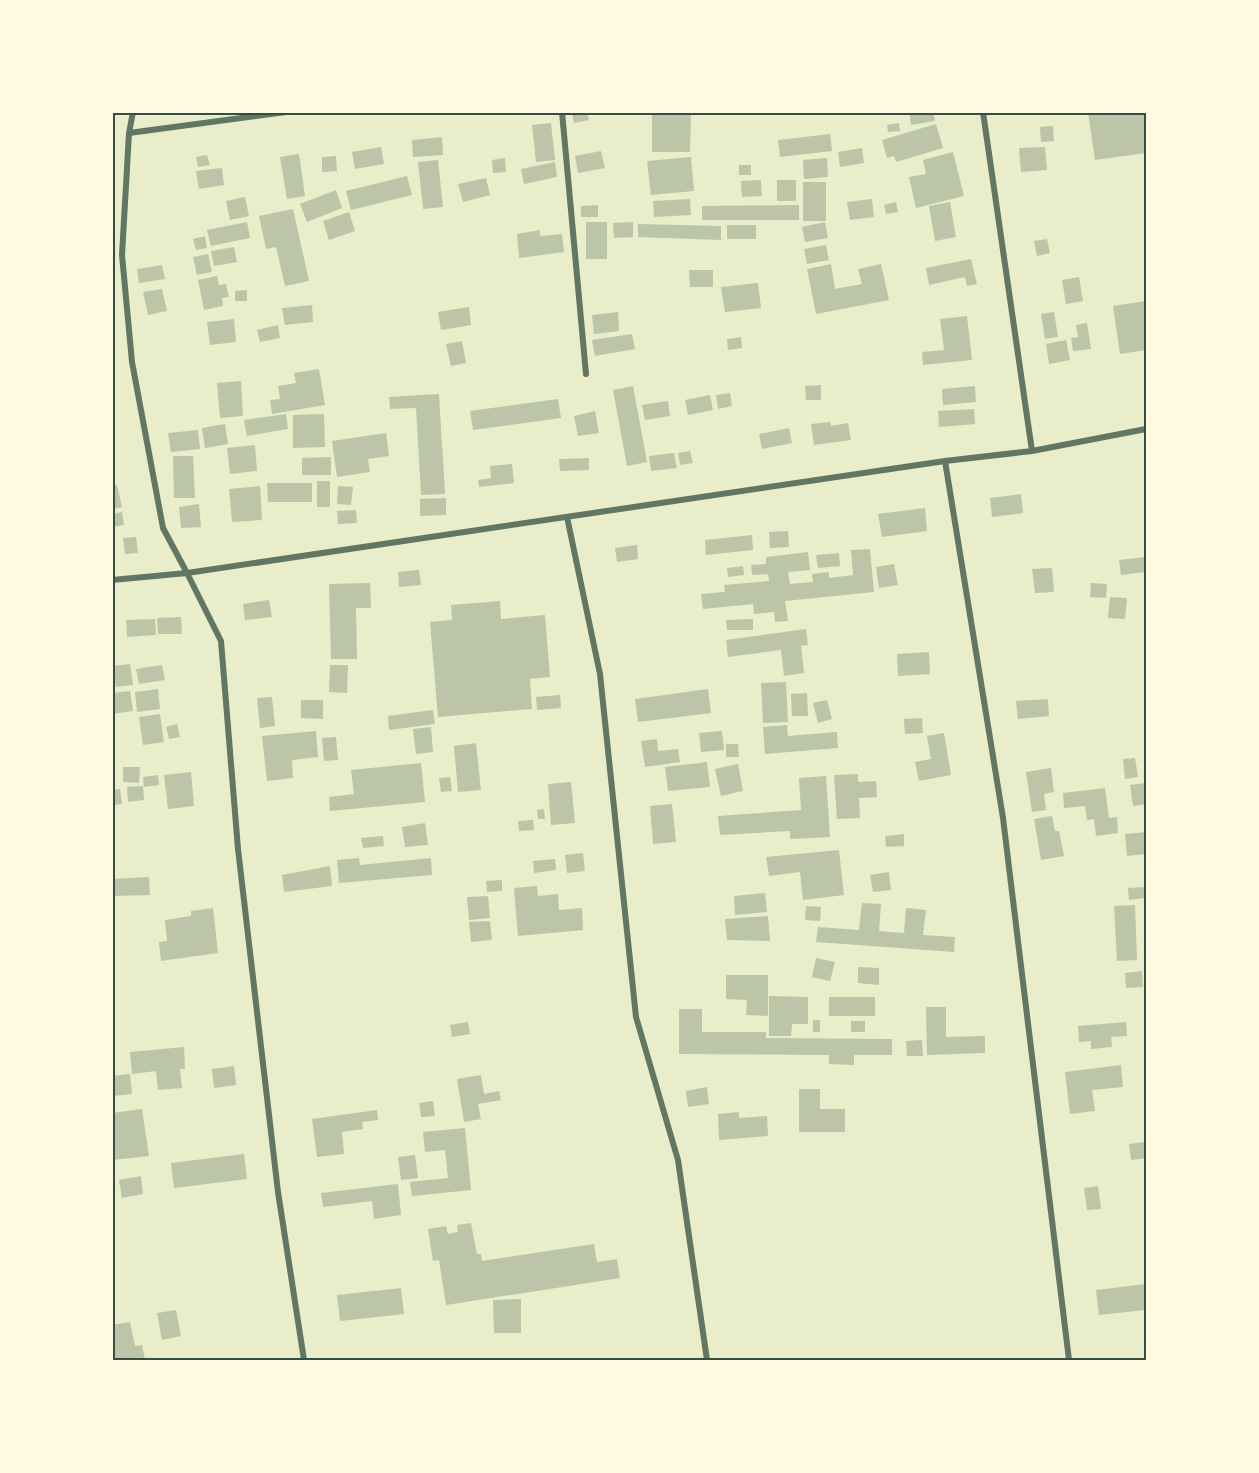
<svg xmlns="http://www.w3.org/2000/svg" width="1259" height="1473" viewBox="0 0 1259 1473" font-family="'Open Sans',sans-serif">
<rect width="100%" height="100%" fill="#e9edc9"/>
<path fill="#bcc5a7" d="M572,112H587L589,120L574,123Z
M909,112H933L935,121L911,125Z
M1088,112H1146V153L1095,160Z
M652,113L691,114L690,152H652Z
M551,123L555,160L536,162L532,125Z
M899,123L900,131L888,132L887,125Z
M936,124L943,148L896,162L894,156L887,158L882,140Z
M1053,126L1054,141L1041,142L1040,127Z
M830,134L832,151L780,157L778,140Z
M442,137L443,155L413,157L412,140Z
M381,147L384,164L355,169L352,152Z
M1045,147L1047,170L1021,172L1019,148Z
M862,148L864,163L840,167L838,152Z
M601,151L605,168L578,173L575,156Z
M953,152L964,196L916,208L909,177L926,174L923,160Z
M299,154L305,196L287,199L280,157Z
M207,155L210,165L198,167L196,157Z
M336,156L337,171L322,172V157Z
M691,157L694,191L651,195L647,161Z
M505,158L506,172L493,173L492,160Z
M827,158L828,177L804,179L803,160Z
M438,160L443,207L423,209L418,162Z
M555,162L557,177L524,184L521,169Z
M739,165H751V175H739Z
M222,168L224,185L199,189L196,171Z
M407,176L412,195L351,210L346,191Z
M486,178L490,195L463,202L458,184Z
M761,180L762,196L742,197L741,181Z
M777,180H796V201H777Z
M803,182H826V221H803Z
M336,190L342,208L307,222L300,204Z
M245,197L249,216L230,220L226,201Z
M690,199L691,215L654,217L653,201Z
M872,199L874,217L850,220L847,202Z
M896,202L898,212L886,214L884,205Z
M950,202L956,237L935,241L929,206Z
M598,205V217H581V206Z
M799,205V220H702V206Z
M293,209L309,281L285,286L276,247L266,249L259,216Z
M349,212L355,231L329,240L323,221Z
M247,222L250,238L211,246L207,230Z
M586,222H607V259H586Z
M633,222V237L614,238L613,223Z
M825,222L828,238L805,242L802,227Z
M638,224L721,226V240L638,237Z
M727,225H756V239H727Z
M540,230V236L562,234L564,252L519,258L517,234Z
M205,236L207,248L196,250L193,239Z
M1047,239L1050,253L1037,256L1034,241Z
M826,245L829,260L807,264L804,249Z
M234,247L237,262L214,266L211,251Z
M208,254L212,272L197,275L193,257Z
M971,259L977,284L967,286L965,277L929,285L926,268Z
M831,264L835,289L862,284L858,269L881,264L889,300L816,314L807,269Z
M162,265L165,279L139,283L137,269Z
M689,270H713V287H690Z
M217,276L219,285L226,284L229,297L222,298L223,306L204,310L198,280Z
M1079,277L1083,301L1066,304L1062,280Z
M758,283L761,308L725,312L721,287Z
M162,289L167,311L148,315L143,292Z
M247,290V301H235V291Z
M1146,301V350L1120,354L1113,306Z
M312,305L313,322L285,325L282,308Z
M469,307L471,325L441,330L438,312Z
M618,312L619,331L594,334L592,315Z
M1054,312L1058,337L1045,339L1041,314Z
M967,316L972,360L923,365L922,352L944,350L940,319Z
M234,319L236,342L210,345L207,322Z
M1087,323L1091,349L1073,351L1071,338L1078,337L1076,325Z
M278,325L280,338L260,342L257,330Z
M632,334L635,349L595,356L592,340Z
M741,337L742,348L728,350L727,339Z
M1066,340L1070,360L1049,364L1046,344Z
M462,341L466,363L451,366L446,344Z
M319,369L325,405L272,414L270,400L280,399L278,386L296,383L294,373Z
M241,381L243,416L220,418L217,383Z
M821,385V400H806L805,386Z
M633,386L647,462L627,466L613,390Z
M975,386L976,402L943,405L942,389Z
M730,393L732,406L718,409L716,395Z
M439,394L445,494L421,495L416,408L390,409L389,397Z
M710,395L713,410L688,415L685,400Z
M558,399L561,418L473,430L470,411Z
M668,401L670,416L645,420L642,405Z
M974,409L975,424L939,427L938,411Z
M595,411L599,433L578,436L574,416Z
M286,414L288,429L247,436L244,420Z
M324,414L325,447L293,448V415Z
M830,422L831,426L848,423L851,440L814,445L811,424Z
M225,424L228,444L205,448L202,428Z
M789,428L792,443L762,449L759,434Z
M198,430L200,449L171,452L168,433Z
M386,433L389,456L368,459L370,472L337,477L332,441Z
M255,445L257,471L230,474L227,448Z
M690,451L693,463L680,465L678,453Z
M674,453L677,468L651,471L649,456Z
M173,456H193L195,498H174Z
M331,457V475H302V458Z
M589,458V470L560,471L559,459Z
M512,464L514,483L479,487L478,480L491,478L490,466Z
M317,481H330V507H317Z
M267,483H312V502H268Z
M117,485L122,507L112,509V486Z
M260,486L262,520L232,522L229,489Z
M338,486L353,487L351,505L337,504Z
M1021,494L1023,513L992,517L990,498Z
M446,498V515L420,516V499Z
M199,504L201,527L181,528L179,507Z
M925,508L927,531L882,537L878,514Z
M356,510L357,523L338,524L337,511Z
M122,512L124,525L112,527V514Z
M788,531L789,547L770,548L769,532Z
M752,535L753,550L706,555L705,540Z
M136,537L138,553L125,554L123,538Z
M637,545L638,559L617,562L615,548Z
M870,549L874,592L785,601L788,621L775,622L774,612L754,614L753,604L703,609L701,594L725,592L724,585L769,581L768,574L752,575L751,565L766,564V557L808,552L810,570L788,572L790,584L813,582L812,574L829,572V578L853,575L851,550Z
M839,553L840,566L818,568L816,555Z
M1146,557V572L1121,575L1119,560Z
M894,564L898,585L879,588L876,567Z
M743,566L744,575L728,577L727,568Z
M1052,568L1054,592L1035,593L1032,569Z
M419,570L421,585L399,587L398,572Z
M370,583L371,608H356L357,659H331L329,584Z
M1091,583L1107,584L1106,598L1090,597Z
M1110,597L1127,598L1125,619L1108,618Z
M269,600L272,617L245,620L243,604Z
M500,601L501,619L545,615L550,677L530,679L532,709L438,717L430,622L452,620L451,605Z
M181,617L182,634H158L157,618Z
M155,619L156,635L127,637L126,620Z
M753,619V630H727L726,620Z
M806,629L808,645L801,646L804,673L784,676L781,650L728,657L726,640Z
M929,652L930,674L898,676L897,654Z
M130,664L133,685L116,687L113,666Z
M162,665L165,680L139,684L136,669Z
M330,665H348L347,693L329,692Z
M786,682L788,722L763,723L761,683Z
M158,689L160,709L137,712L135,692Z
M708,689L711,713L638,722L635,699Z
M130,691L133,711L112,714V693Z
M807,693L808,716H792L791,694Z
M560,695L561,708L537,710L536,697Z
M272,697L275,726L260,728L257,698Z
M1048,699L1049,716L1018,719L1016,701Z
M301,700H323V719L301,718Z
M827,700L832,719L818,723L813,703Z
M433,710L435,724L389,730L388,716Z
M160,714L164,742L143,745L139,717Z
M922,718L923,733L905,734L904,719Z
M177,724L180,737L169,739L166,727Z
M787,725L788,736L837,732L838,748L765,754L763,727Z
M431,727L433,752L416,754L413,729Z
M316,731L318,757L292,760L293,778L267,781L262,736Z
M722,731L724,750L701,752L699,733Z
M944,733L951,775L919,781L915,762L931,759L927,736Z
M336,737L338,760L324,761L322,738Z
M657,739L658,751L678,749L680,762L645,767L641,741Z
M476,743L481,790L458,792L454,746Z
M726,744H738L739,757H726Z
M1135,758L1138,777L1125,779L1123,759Z
M707,762L710,787L668,791L665,767Z
M421,763L425,802L330,811L329,797L354,794L351,770Z
M738,764L743,791L721,796L715,769Z
M123,767H140L139,783L123,782Z
M1051,768L1054,792L1044,794L1046,810L1032,812L1026,772Z
M191,772L194,806L168,809L164,775Z
M858,774V782L876,781L877,797L859,798L860,818L837,819L834,775Z
M158,775L159,785L144,787L143,777Z
M826,776L830,837L790,839V831L720,835L718,816L801,810L799,778Z
M450,777L452,791L441,792L439,778Z
M571,782L575,823L551,825L548,784Z
M1146,783V804L1133,806L1130,785Z
M143,786L144,800L128,802L127,787Z
M1105,788L1109,818L1117,817L1118,833L1096,836L1094,819L1087,820L1085,806L1064,808L1063,793Z
M120,789L122,804L112,805V790Z
M672,804L676,842L653,844L650,806Z
M544,809L545,819H538L537,810Z
M1052,816L1055,831H1059L1064,856L1041,860L1034,819Z
M533,820L534,830L519,831L518,821Z
M425,823L428,845L405,847L402,827Z
M1146,832V854L1127,856L1125,834Z
M904,834V846L886,847L885,836Z
M383,836L384,846L363,848L361,838Z
M839,850L844,895L803,900L800,872L769,876L766,857Z
M583,853L585,871L567,873L565,855Z
M359,858L360,865L431,858L432,875L339,883L337,860Z
M555,859L556,870L534,873L533,861Z
M330,866L332,886L284,892L282,875Z
M889,872L891,890L873,892L870,875Z
M149,877L150,895L112,896V879Z
M502,880V891L487,892L486,881Z
M537,886L538,896L558,894L559,910L582,908L583,930L518,936L514,888Z
M1146,887V908L1144,898L1129,900L1128,888Z
M765,893L767,912L735,915L734,896Z
M488,896L490,918L469,920L467,897Z
M862,903L881,904L879,931L889,932L904,933L906,908L926,910L923,935L955,937L954,952L816,942L818,927L859,930Z
M1135,905L1137,960L1117,961L1114,906Z
M806,906L821,907L820,921L805,920Z
M213,908L218,953L161,961L159,942L167,941L165,920L191,916V911Z
M768,916L770,941L727,940L725,919Z
M490,921L492,940L471,942L469,922Z
M816,958L835,962L830,981L812,977Z
M858,967L879,968V985L858,983Z
M1142,971L1143,987L1126,988L1125,973Z
M726,975H768V1016L746,1015L747,1000L726,999Z
M769,996L808,997V1024H792L791,1036H769Z
M829,997H875V1016H829Z
M926,1007H946V1037L985,1036V1053L927,1055Z
M679,1009H702V1032H766V1038L892,1039V1055H854V1065L829,1064V1055L679,1054Z
M813,1020H820V1032H813Z
M851,1021H865V1032H851Z
M468,1022L470,1034L452,1037L450,1025Z
M1126,1022L1127,1036L1111,1037L1112,1047L1091,1049V1041L1079,1042L1078,1026Z
M922,1040L923,1056H907L906,1041Z
M184,1047L185,1069H180L182,1088L158,1090L156,1071L132,1074L130,1052Z
M1121,1065L1123,1087L1092,1090L1095,1111L1070,1114L1065,1072Z
M234,1066L236,1085L214,1088L212,1069Z
M130,1074L132,1094L112,1096V1076Z
M481,1075L484,1094L499,1091L501,1100L478,1104L481,1119L464,1122L457,1079Z
M707,1087L709,1104L688,1107L686,1091Z
M799,1089H820V1109H845V1132H799Z
M433,1101L435,1116L421,1117L419,1103Z
M142,1109L149,1156L112,1160V1113Z
M377,1110L378,1120L362,1122L363,1129L342,1132L344,1154L317,1157L312,1119Z
M739,1112V1118L767,1116L768,1136L719,1140L718,1114Z
M465,1128L471,1190L412,1196L410,1182L448,1178L445,1150L425,1152L423,1132Z
M1144,1142L1146,1158L1131,1160L1129,1144Z
M244,1154L247,1179L174,1188L171,1163Z
M415,1155L418,1178L401,1180L398,1157Z
M141,1176L143,1194L122,1198L119,1180Z
M398,1184L401,1215L374,1219L372,1201L323,1207L321,1193Z
M1098,1186L1101,1209L1087,1210L1084,1188Z
M471,1223L477,1254H481L482,1261L594,1244L597,1262L617,1259L620,1278L446,1305L439,1260L433,1261L428,1229L446,1226L448,1234L458,1232L457,1225Z
M1146,1284V1310L1099,1315L1096,1290Z
M401,1288L404,1314L340,1321L337,1295Z
M521,1299V1333H494L493,1300Z
M176,1310L181,1336L162,1340L157,1313Z
M130,1322L135,1346L142,1345L145,1360H112V1325Z"/>
<g fill="none" stroke-linecap="round" stroke-linejoin="round">
<path stroke="#617663" stroke-width="6" d="M562,112L586,374
M983,112L1032,451
M129,133L286,112
M945,461L1003,818L1069,1360
M567,517L600,674L636,1017L678,1160L707,1360
M112,580L187,573L163,528L132,362L122,255L129,133L133,112
M304,1360L278,1192L238,849L221,641L187,573L945,461L1032,451L1146,429"/>
</g>
<rect width="1259" height="1473" fill="none" stroke="#fefae0" stroke-width="228"/>
<rect x="114" y="114" width="1031" height="1245" fill="none" stroke="#344e41" stroke-width="2"/>
</svg>
